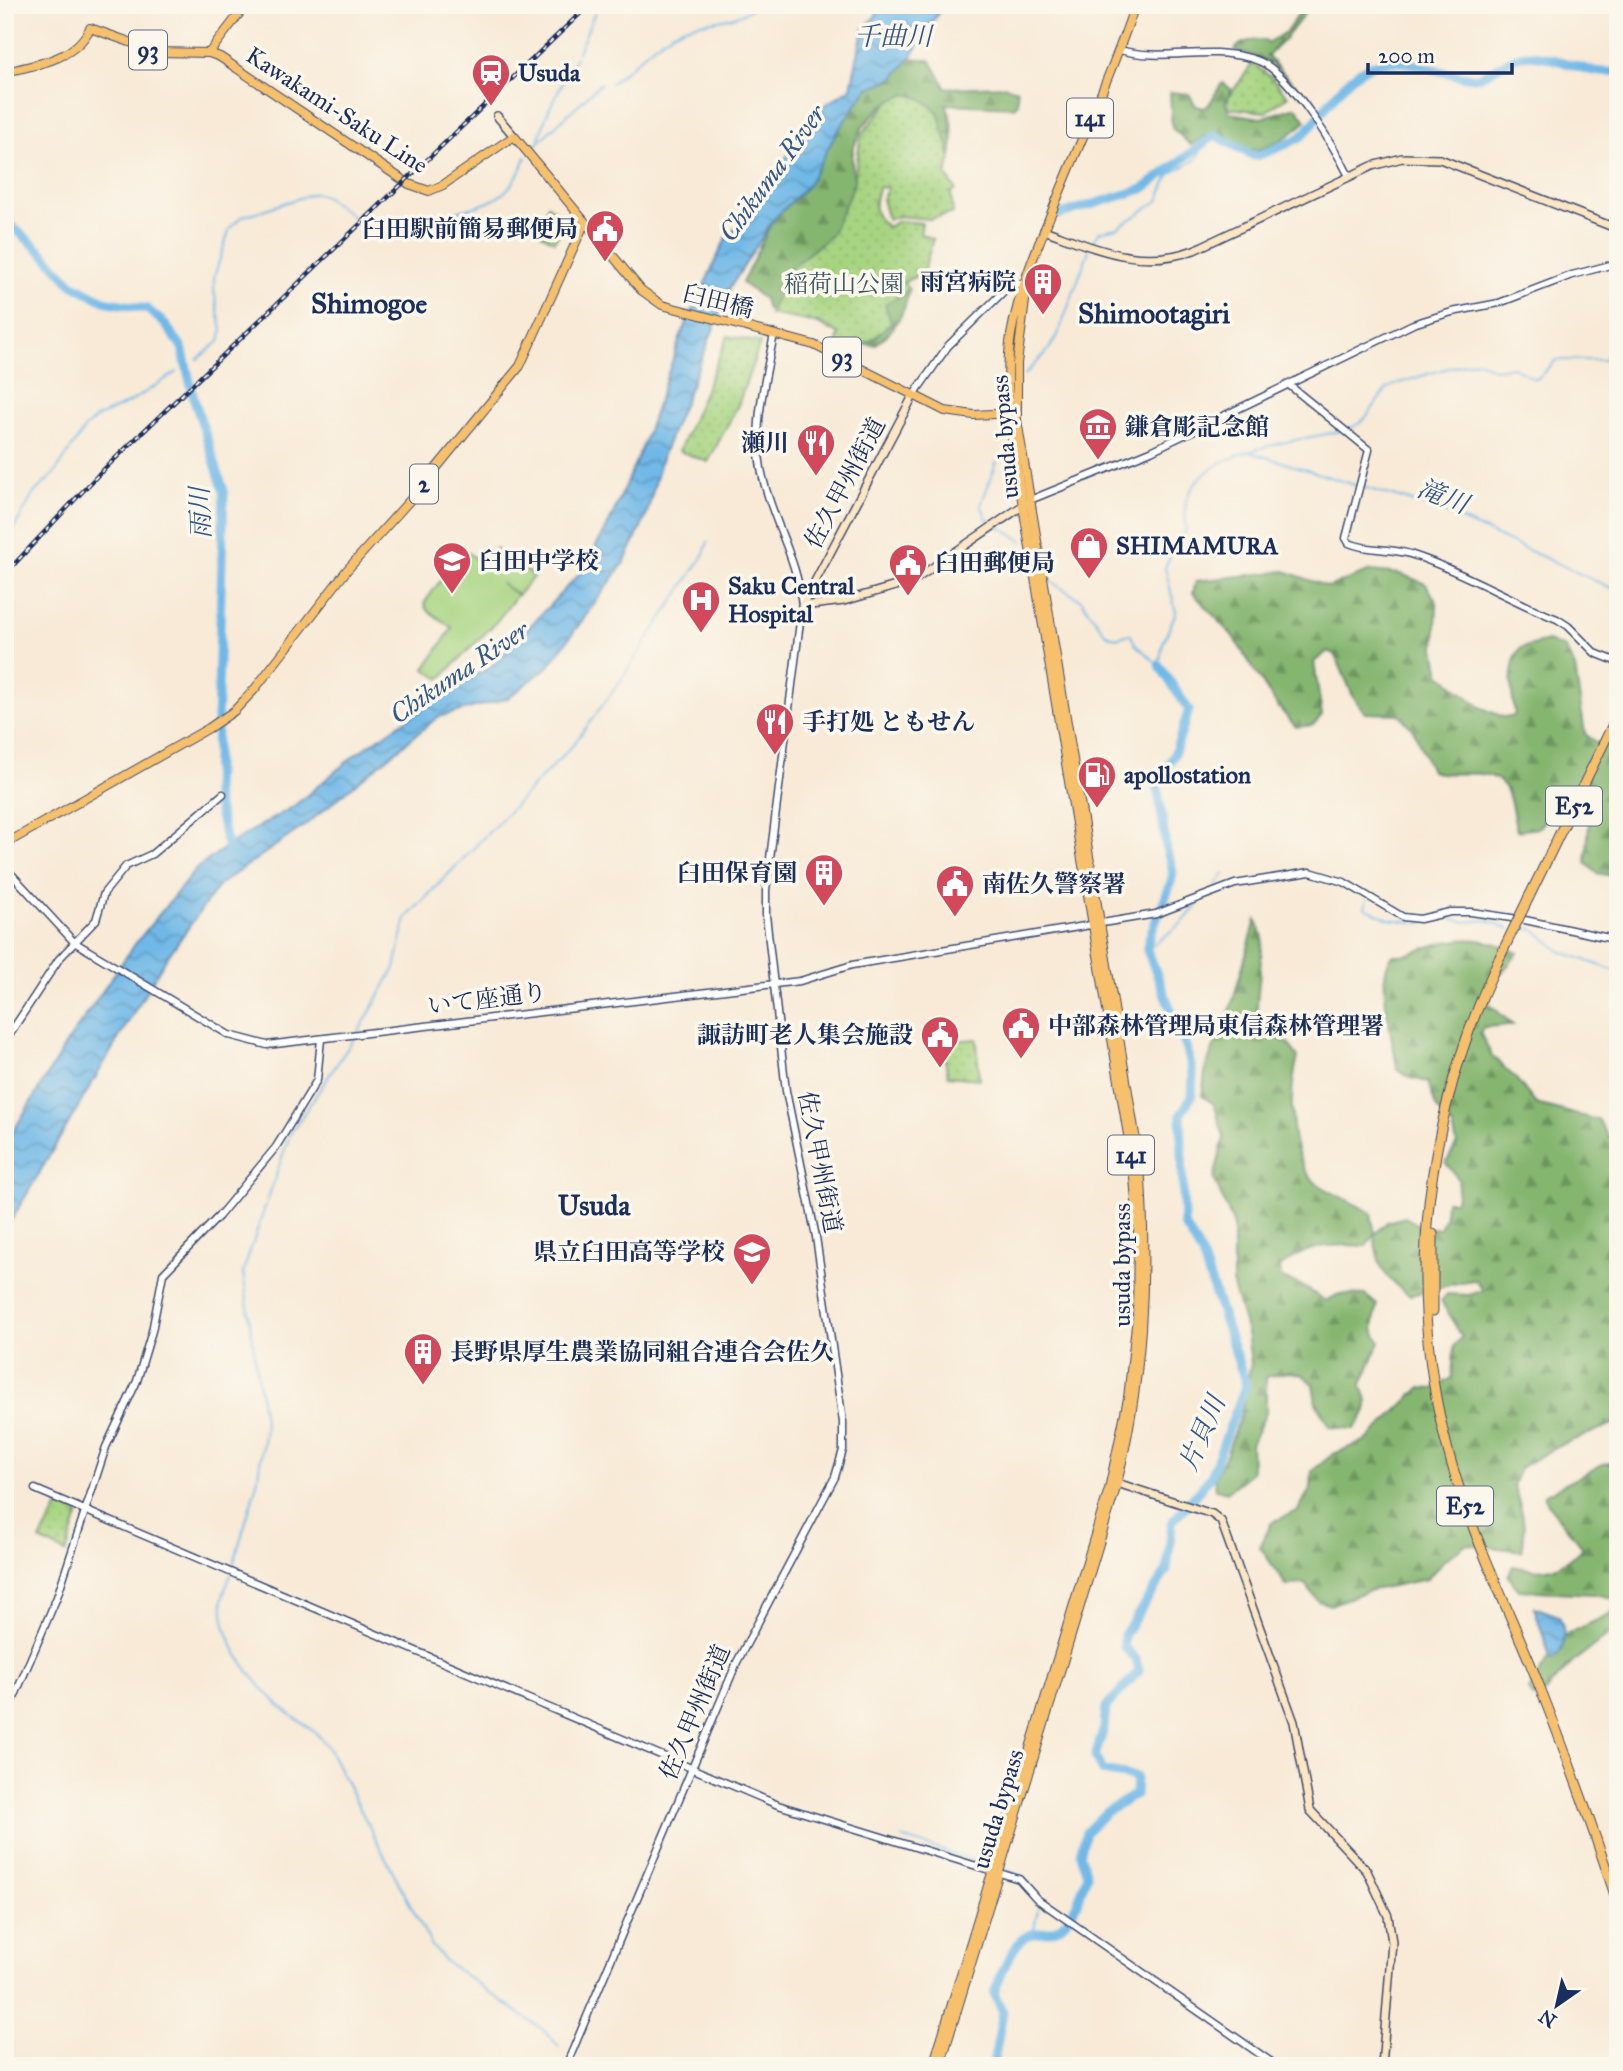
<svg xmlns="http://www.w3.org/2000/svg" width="1623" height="2071" viewBox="0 0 1623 2071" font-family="'IM FELL Great Primer','Noto Serif JP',serif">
<defs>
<pattern id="forest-firs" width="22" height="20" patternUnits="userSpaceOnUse" patternTransform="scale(1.75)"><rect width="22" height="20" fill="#85b66f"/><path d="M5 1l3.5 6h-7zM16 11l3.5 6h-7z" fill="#6c945e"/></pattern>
<pattern id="park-dots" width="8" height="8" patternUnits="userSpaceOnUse" patternTransform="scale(1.75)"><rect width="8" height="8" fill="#a7d481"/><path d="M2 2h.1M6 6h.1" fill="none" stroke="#8fb672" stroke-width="1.8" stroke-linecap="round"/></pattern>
<pattern id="water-waves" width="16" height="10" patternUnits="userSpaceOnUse" patternTransform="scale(1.75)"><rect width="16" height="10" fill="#6fb8e7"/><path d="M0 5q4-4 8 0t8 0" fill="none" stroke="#5a96be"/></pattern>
</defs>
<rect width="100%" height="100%" fill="#fbf7ec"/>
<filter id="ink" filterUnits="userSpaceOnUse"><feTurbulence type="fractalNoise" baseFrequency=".0143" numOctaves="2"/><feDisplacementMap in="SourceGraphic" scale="14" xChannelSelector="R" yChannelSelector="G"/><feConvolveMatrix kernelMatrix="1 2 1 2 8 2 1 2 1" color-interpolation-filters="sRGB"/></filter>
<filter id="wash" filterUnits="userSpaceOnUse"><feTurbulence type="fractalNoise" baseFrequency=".00686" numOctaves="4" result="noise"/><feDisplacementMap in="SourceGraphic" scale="28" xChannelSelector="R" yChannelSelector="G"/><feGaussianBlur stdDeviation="1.57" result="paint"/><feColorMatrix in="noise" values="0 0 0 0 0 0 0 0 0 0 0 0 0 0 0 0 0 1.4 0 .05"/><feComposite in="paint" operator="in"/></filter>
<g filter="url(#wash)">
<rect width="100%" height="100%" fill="#f8ead7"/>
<path fill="url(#forest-firs)" stroke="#507266" stroke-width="2" d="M1304,5H1311L1285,39L1267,56L1302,93L1300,95C1283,69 1265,57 1235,50C1241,40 1254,40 1265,40L1268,43L1287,31Z
M910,58L930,60L946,88L1005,86L1017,90L1018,103L1014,107L946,104C955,125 956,159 942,178L900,104L883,105C876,113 866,121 861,130C829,186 890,235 923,273L903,282L909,290C904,315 896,329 875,345L837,342L839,334L818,324L767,310L764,299L742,283L773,220L808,185L837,132L867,89L894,78Z
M1223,83L1231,89L1225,103L1230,113L1261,118L1296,107L1306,121C1293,133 1262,157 1243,148C1237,146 1230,139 1225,135L1205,136L1191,145L1172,128L1170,92L1189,94L1196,106L1205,108C1215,101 1214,91 1223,83Z
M1285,571L1328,587L1371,571L1401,574L1426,584L1437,602L1435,649L1440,674L1480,707L1503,717H1512L1515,713C1511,692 1508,667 1520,648L1548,641L1565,648L1575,668L1585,734L1596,742L1618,747V877L1597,873L1586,863L1590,810L1572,803L1551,813L1538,828L1517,831C1513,818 1512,798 1505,787C1489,764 1455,779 1431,771L1414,731L1399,714L1365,713L1353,696L1335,654L1328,651L1314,662L1322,715L1313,725L1296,727L1278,707L1232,635L1193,593L1196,581Z
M1256,920L1263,937L1257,1004L1261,1030L1288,1043L1298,1057C1289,1089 1287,1156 1314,1181C1325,1191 1357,1204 1371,1213L1375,1234L1387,1222L1405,1217L1424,1228H1440L1445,1217L1446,1201H1456L1459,1180L1446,1163L1457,1144L1453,1127L1436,1107L1428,1082L1411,1078L1397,1070C1395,1043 1373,974 1393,955C1408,956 1417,951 1431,946C1463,935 1490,938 1518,953C1506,970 1489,980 1489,1004L1513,1025L1484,1027L1480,1033L1492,1056L1517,1080L1536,1104L1598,1120L1609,1137L1618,1138V1260L1609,1266L1607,1274L1618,1281V1422L1556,1447L1520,1468L1513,1485C1522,1508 1527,1526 1522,1551L1466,1544L1443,1561L1427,1579L1367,1591L1330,1605L1318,1601L1305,1584L1286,1585L1260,1547L1272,1522L1298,1511L1311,1487L1312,1471L1333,1454L1367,1440L1420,1388L1433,1389L1452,1378L1454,1346L1462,1337L1441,1301L1447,1294L1469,1295L1483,1290L1475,1280C1452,1282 1432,1292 1409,1295C1382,1277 1378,1266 1374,1235L1366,1246C1329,1244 1310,1244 1280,1267L1281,1278L1299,1284L1326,1301L1339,1294L1365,1295L1377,1305L1373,1329L1380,1342L1361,1386C1372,1404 1367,1413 1354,1429L1330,1427L1316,1403L1313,1384L1303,1375L1289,1372L1266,1377V1413L1251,1444L1252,1472L1227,1492L1216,1489L1214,1477L1225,1458L1241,1414L1251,1363L1247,1333L1233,1286V1223L1214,1179L1224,1137L1214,1104L1202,1096L1206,1066L1230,1010Z
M1618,1462V1599L1594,1594L1519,1590L1508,1576L1513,1566C1546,1574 1557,1570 1583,1548L1549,1506L1544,1495L1603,1464Z
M1618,1603V1627L1574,1661L1539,1698H1533L1529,1690L1561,1637L1610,1614Z"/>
<path fill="url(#park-dots)" stroke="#618270" stroke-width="2" d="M1252,64L1270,76L1288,96L1266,112L1229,108L1228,98Z
M907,94L922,99L938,112L951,158L946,175L956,190L951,193L953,213L930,219L898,216L888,220L882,199L888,188L879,187C872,204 872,216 888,227L898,221L922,223L920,234L933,239L923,273L903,282L909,290L885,304L891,322C871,344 866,346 837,346L839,334L819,323L769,314L791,268L831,235L853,187L861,135L889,101Z
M548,205L564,218L562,229L554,241L538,232Z
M728,336L760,343L738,405L708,462L679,451Z
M977,1039L979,1079L948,1076L942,1042Z
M59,1505L79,1513L66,1553L40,1540Z"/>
<path fill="#a7d481" stroke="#618270" stroke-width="2" d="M496,548L534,576L518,595L501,583L517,595L496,622L440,679L425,669L452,628L426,609L425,602L463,549L484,565Z"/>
<path fill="url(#water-waves)" stroke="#4574a2" stroke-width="2" d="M885,5H943L914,53L894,78L867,89L837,132L808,185L773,220L730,288L662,457L646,517L624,563L548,667L508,698L438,717L304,826L219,885L163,963L5,1231V1145L66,1044L135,944L196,869L231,843L294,806L356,754L434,701L494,664L582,571L610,521L643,445L682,333L726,238L756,207L771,178L825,105L851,88L863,30Z
M1534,1607L1559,1616C1565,1629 1568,1653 1551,1660Z"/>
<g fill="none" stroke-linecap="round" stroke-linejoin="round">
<path stroke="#6fb8e7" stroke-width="2" d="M578,52L598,5
M611,83C634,65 654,41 680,29C707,17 732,25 756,5
M539,138L549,109L576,57
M531,149L601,83
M451,213C491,203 510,200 526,157
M1091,244L1099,232L1117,228L1158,201L1169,175L1195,160L1207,142
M198,359L220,341L222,330L214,291V277L230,228L241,217L315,193L326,197L370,230L444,214
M1024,375L1047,352L1057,337L1089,250
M1346,429C1368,424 1373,404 1387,389C1392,384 1469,361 1479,361L1493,369L1514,367L1536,380L1556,360H1606L1607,353L1618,347
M1250,452L1358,486
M1363,487L1439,510L1618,591
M992,522L987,519L981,505L997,461
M997,525L1022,541
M5,544L34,493L54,474L85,428L96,418L130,402L177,372
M1048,575L1052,582L1081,600L1106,634L1116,638L1130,634L1136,645L1159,665L1163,643L1176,612L1165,568C1169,555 1179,547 1184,535C1189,524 1182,511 1187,498C1206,448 1295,442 1340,431
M5,774L11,769
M1216,885L1224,874
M1367,899L1365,908L1389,919L1421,923L1444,917L1464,922L1487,920L1510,929
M1515,930L1534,929L1560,951L1618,972
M1147,950L1182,923L1197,906
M358,1033L395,968L406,918L573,745L619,683L703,556L708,542
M232,1569L257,1483L265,1427L243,1272L290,1134L355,1037
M231,1574C228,1582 223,1592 223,1600C219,1642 259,1690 290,1714C305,1726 316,1730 327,1746L432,1946L445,1961L546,2032L559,2047
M902,1838L991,1866
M1003,1869L1024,1877L1037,1894
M1033,1934L1039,1903"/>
<path stroke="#6fb8e7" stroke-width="9" d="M1058,215L1143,189L1215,135L1254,156C1262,155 1298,140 1303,135C1328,110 1347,66 1385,62C1415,59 1446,76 1475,78C1495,73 1509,54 1531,55C1558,56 1594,78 1618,71
M5,220L43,253L72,284L104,301L147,309L164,323L182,347L194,399L224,491L215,794L229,854
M993,2066L1003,2012L994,1993C1000,1976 1009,1953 1022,1939C1031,1931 1043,1934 1054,1930C1072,1924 1082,1891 1087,1874L1080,1854L1086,1832L1106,1812L1135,1795L1136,1777L1102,1771L1095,1756L1104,1728L1106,1707L1139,1671L1136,1659L1124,1647V1635L1167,1570L1172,1522L1210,1478L1246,1384L1201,1253L1184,1224L1181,1114L1192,1096L1193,1075L1187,1049L1147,950C1146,937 1168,897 1172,878C1175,866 1167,857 1166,846C1163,824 1161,808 1157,786L1174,755L1189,710L1159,665"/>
</g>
</g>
<g filter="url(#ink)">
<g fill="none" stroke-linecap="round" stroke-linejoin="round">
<g stroke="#3c4b70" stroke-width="9">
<path id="tertiary" d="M1120,50C1151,59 1185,52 1217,53C1233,54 1251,56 1265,64C1293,80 1334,146 1349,176
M1289,385L1369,450L1346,538L1349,543C1369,552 1392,547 1413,555C1462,571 1509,600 1557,619L1568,626L1595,653L1618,662
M913,396L948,346L1011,284H1024
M1030,500L1151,451L1413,324L1452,312L1499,303L1572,275L1618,263
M5,867L74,942L229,1035L267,1045L800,981L852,965L1156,914L1235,884L1310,872L1344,882L1403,917L1420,919L1450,912H1471L1525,920L1618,940
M5,1041L59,959L96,920L104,893L126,866L152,854L223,794
M35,1489L778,1805L1019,1879L1037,1899L1277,2066
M5,1719L57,1597L106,1447L137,1381L152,1331L163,1274L219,1216L276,1147L317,1080L321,1039
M566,2066L737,1662L835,1477L843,1450V1422L816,1237L786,1091L766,915V890L802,606C798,560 773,522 763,478C751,428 765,383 774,334"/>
</g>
<g stroke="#3c4b70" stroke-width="10">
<path id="secondary" d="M497,116L514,136
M1044,230C1095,248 1140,270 1194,250L1372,166L1402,158L1440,159L1618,229
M913,396L802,606L844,601L913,581L1025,504
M1114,1482L1212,1514L1221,1521L1294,1722L1310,1810L1367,1871L1388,1916L1392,1942L1382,2066"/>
</g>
<g stroke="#3c4b70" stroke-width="10">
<path id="primary" d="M209,53L246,5
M5,72C35,65 75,60 90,28L158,52L209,53L220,57L409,184L429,191L443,185L514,136L641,290L662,305L814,345L945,411L974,415L1013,413
M5,844L209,728L234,711L254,690L347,570L411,499L520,366L585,222"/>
</g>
<g stroke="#3c4b70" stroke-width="10">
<path id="trunk" d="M933,2066L1109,1489L1120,1437L1128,1398L1137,1316L1138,1226L1133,1165L1015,458C1009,418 1005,376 1011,335C1019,290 1036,250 1053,209C1080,141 1112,74 1135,5
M940,2066L1115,1491C1143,1383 1148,1276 1140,1165L1017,420V363L1026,293"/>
</g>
<g stroke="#3c4b70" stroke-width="11">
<path id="motorway" d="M1529,897L1618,714
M1497,963C1427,1115 1404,1279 1446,1443C1466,1522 1502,1595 1533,1670C1564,1747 1592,1825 1618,1904
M1433,1234V1311"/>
</g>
<use href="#tertiary" stroke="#fff" stroke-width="6"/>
<use href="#secondary" stroke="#fce6c4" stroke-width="7"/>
<use href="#primary" stroke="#f7c06c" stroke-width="8"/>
<use href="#trunk" stroke="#f7c06c" stroke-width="8"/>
<use href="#motorway" stroke="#f7c06c" stroke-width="9"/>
<g stroke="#1b2f5e" stroke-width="4.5">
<path id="rail" d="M5,574L98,475L589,5"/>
</g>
<use href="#rail" stroke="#fbf7ec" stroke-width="2" stroke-dasharray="5" stroke-linecap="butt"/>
<g stroke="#3c4b70" stroke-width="11" stroke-linecap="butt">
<path id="motorway-bridge" d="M1497,963L1529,897"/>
</g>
<use href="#motorway-bridge" stroke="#f7c06c" stroke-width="9"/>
</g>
</g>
<defs>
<g id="station-pin" transform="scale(2.0125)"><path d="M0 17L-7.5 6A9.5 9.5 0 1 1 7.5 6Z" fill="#d1495b" stroke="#fbf7ec"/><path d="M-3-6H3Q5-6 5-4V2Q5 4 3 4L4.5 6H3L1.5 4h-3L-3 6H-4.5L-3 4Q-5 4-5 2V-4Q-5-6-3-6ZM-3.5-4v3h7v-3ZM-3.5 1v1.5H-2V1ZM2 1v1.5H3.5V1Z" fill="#fff"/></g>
<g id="civic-pin" transform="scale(2.0125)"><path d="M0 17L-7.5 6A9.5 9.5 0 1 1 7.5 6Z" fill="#d1495b" stroke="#fbf7ec"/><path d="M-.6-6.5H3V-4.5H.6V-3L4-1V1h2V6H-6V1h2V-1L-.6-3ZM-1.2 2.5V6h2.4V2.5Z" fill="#fff"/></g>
<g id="building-pin" transform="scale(2.0125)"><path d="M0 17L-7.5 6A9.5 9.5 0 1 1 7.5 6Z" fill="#d1495b" stroke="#fbf7ec"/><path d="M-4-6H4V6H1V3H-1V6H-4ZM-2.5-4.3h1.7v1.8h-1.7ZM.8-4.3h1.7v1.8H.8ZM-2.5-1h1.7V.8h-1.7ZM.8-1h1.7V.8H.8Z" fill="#fff"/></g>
<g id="museum-pin" transform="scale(2.0125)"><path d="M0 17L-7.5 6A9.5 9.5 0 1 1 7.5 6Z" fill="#d1495b" stroke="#fbf7ec"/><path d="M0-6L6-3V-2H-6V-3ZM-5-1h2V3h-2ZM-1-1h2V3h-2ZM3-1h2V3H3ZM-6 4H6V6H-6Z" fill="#fff"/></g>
<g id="restaurant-pin" transform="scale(2.0125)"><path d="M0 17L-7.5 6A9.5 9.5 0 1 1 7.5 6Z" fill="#d1495b" stroke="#fbf7ec"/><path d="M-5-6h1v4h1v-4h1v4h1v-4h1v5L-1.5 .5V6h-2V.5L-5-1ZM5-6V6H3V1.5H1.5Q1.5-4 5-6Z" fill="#fff"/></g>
<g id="shop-pin" transform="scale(2.0125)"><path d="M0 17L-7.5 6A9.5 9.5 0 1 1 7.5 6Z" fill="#d1495b" stroke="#fbf7ec"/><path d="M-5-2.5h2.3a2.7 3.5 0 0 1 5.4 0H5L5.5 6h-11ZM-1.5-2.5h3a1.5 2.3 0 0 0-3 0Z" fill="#fff"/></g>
<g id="school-pin" transform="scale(2.0125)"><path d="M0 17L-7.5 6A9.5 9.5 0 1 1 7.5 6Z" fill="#d1495b" stroke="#fbf7ec"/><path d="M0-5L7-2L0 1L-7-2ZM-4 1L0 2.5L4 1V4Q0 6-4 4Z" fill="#fff"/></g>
<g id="hospital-pin" transform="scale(2.0125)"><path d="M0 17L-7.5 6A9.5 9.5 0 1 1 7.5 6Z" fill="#d1495b" stroke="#fbf7ec"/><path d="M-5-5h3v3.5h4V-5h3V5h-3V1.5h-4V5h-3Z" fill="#fff"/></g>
<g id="fuel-pin" transform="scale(2.0125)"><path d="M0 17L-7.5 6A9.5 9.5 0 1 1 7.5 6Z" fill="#d1495b" stroke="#fbf7ec"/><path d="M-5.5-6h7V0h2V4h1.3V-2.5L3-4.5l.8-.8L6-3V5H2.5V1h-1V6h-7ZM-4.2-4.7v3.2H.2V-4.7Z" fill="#fff"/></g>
</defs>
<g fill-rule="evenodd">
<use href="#station-pin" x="491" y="73"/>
<use href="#civic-pin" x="605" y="229"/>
<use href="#building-pin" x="1043" y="282"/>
<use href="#museum-pin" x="1098" y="427"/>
<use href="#restaurant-pin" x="816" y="443"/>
<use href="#shop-pin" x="1089" y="546"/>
<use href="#school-pin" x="452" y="561"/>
<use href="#civic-pin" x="908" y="563"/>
<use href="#hospital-pin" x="701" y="600"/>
<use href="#restaurant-pin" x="775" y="722"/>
<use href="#fuel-pin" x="1097" y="775"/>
<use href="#building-pin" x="824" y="873"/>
<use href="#civic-pin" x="955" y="884"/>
<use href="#civic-pin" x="1021" y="1026"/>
<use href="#civic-pin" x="940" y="1035"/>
<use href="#school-pin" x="752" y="1252"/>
<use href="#building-pin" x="423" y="1352"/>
</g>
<g text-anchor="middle" stroke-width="7" stroke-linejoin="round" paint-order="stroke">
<g fill="#fbf7ec" stroke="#5e6b89" stroke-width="2">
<rect x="129" y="30.5" width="38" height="39" rx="5"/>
<rect x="1067" y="98.5" width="46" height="39" rx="5"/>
<rect x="823" y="337.5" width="38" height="39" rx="5"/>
<rect x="410" y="464.5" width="28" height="39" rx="5"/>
<rect x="1546" y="786.5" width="56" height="39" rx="5"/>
<rect x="1108" y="1135.5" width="46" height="39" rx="5"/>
<rect x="1437" y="1486.5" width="56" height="39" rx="5"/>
</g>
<g font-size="23" font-weight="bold" fill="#1b2f5e">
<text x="148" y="58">93</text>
<text x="1090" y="126">141</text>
<text x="842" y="365">93</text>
<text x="424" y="492">2</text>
<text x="1574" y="814">E52</text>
<text x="1131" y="1163">141</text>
<text x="1465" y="1514">E52</text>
</g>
<g font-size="24" font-weight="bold" fill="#1b2f5e" stroke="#fbf7ec" text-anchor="start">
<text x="518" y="81">Usuda</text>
<text x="578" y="237" text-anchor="end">臼田駅前簡易郵便局</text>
<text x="1016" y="290" text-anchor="end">雨宮病院</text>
<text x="1125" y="435">鎌倉彫記念館</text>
<text x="789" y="451" text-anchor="end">瀬川</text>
<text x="1116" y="554">SHIMAMURA</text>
<text x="479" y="569">臼田中学校</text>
<text x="935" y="571">臼田郵便局</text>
<text x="728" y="594">Saku Central<tspan x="728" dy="28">Hospital</tspan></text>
<text x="802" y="730">手打処 ともせん</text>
<text x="1124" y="783">apollostation</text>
<text x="797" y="881" text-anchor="end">臼田保育園</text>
<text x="982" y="892">南佐久警察署</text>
<text x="1048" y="1034">中部森林管理局東信森林管理署</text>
<text x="913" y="1043" text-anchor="end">諏訪町老人集会施設</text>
<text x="725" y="1260" text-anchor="end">県立臼田高等学校</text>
<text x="450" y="1360">長野県厚生農業協同組合連合会佐久</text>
</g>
<g font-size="24" fill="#1b2f5e" stroke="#fbf7ec">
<text transform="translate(337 110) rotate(33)" y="8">Kawakami-Saku Line</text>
<text transform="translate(718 301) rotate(14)" y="8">臼田橋</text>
<text transform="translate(1005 437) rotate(-95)" y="8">usuda bypass</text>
<text transform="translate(845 483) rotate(-62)" y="8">佐久甲州街道</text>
<text transform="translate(487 999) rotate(-7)" y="8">いて座通り</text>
<text transform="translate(820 1162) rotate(79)" y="8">佐久甲州街道</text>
<text transform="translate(1122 1265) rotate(-90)" y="8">usuda bypass</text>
<text transform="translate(695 1712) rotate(-67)" y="8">佐久甲州街道</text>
<text transform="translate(998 1809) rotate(-73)" y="8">usuda bypass</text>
</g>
<g font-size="24" fill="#3e5867" stroke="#fbf7ec">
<text x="844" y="292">稲荷山公園</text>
</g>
<g font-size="26" font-style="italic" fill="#345887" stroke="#fbf7ec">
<text x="893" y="45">千曲川</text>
<text transform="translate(772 173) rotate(-54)" y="9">Chikuma River</text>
<text transform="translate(1443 496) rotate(21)" y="9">滝川</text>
<text transform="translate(200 513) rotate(-92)" y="9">雨川</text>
<text transform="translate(459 672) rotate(-34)" y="9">Chikuma River</text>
<text transform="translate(1202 1433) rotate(-67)" y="9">片貝川</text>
</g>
<g font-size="28" font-weight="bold" fill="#1b2f5e" stroke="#fbf7ec">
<text x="369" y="313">Shimogoe</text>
<text x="1154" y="323">Shimootagiri</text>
<text x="594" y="1215">Usuda</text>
</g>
</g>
<rect width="1623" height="2071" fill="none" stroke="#fbf7ec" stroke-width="28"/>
<g transform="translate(1557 2005) rotate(214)" stroke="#fbf7ec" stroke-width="5" paint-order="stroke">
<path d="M0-5L12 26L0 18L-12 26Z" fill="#1b2f5e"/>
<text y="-10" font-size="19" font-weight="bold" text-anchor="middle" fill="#1b2f5e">N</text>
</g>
<path d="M1368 63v10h144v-10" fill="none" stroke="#1b2f5e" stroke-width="3.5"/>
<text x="1378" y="63" font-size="21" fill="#1b2f5e" stroke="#fbf7ec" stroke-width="5" paint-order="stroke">200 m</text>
</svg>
